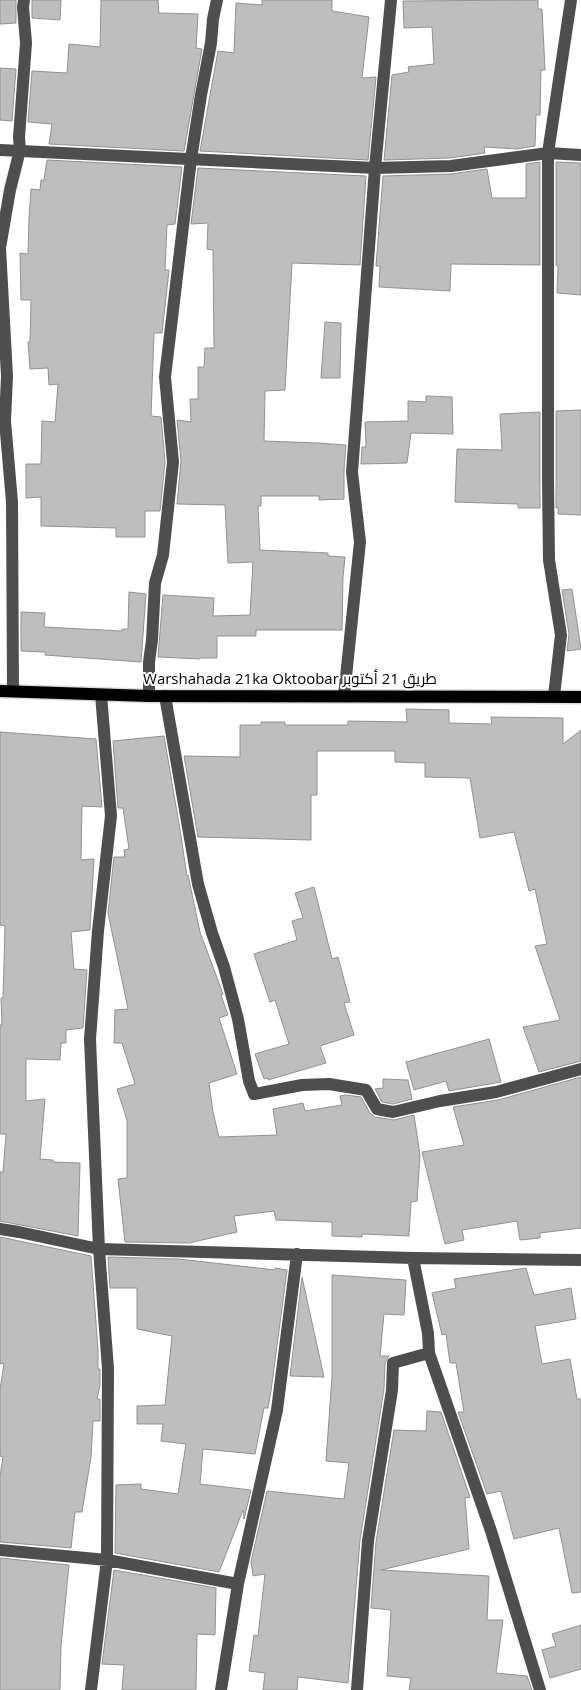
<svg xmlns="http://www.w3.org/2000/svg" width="581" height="1690" viewBox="0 0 581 1690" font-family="'Open Sans',Cairo,sans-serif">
<rect width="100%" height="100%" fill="#fff"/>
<path fill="#bebebe" stroke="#929292" d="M0,0H16V23L0,24Z
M32,0H61L60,20L32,18Z
M101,0H158L159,13L198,14L196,48L202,49L184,151L49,144L52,124L28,122L32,71L67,73L69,44L100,47Z
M262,0H332V11L369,17L362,78L376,77L368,160L200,151L218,51L234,53L236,3L262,5Z
M538,0V9H542L545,70H541L540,115H536L535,146L517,149L484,147L485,153L450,158L384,160L392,75L409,72L408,67L434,64L432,27L404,28L403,1Z
M0,68L16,69L12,121L0,120Z
M47,160L182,167L175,224L167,225L165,270H169L162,333H154L151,416L161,417L165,462L160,511H145V537H116V528L41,526V497L26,498V464H41L42,421L55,422L58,384L49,385L48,368L30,369L28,342H30L31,300H21L20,253L28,254L29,218L31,189L40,190L41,180H44Z
M540,162V265L451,264L450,291L379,287L380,266H376L383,176L451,174L487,169L492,198H526V164Z
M556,162L581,163V295L557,293L558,266L556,265Z
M198,168L366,176L360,265L292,263L285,390L265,391L264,441L318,443L346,445L344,470V499L319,500V496H261V506H258L260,550L328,553V556L345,557L343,577L342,630H256V636H217V658H200V659L158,657L163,595L214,598L213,616L250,615L253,562L228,563L225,505L177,504L181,461L177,420L191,422L190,399H198V367H204L205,348H214L213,250L207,249L208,223L191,224Z
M325,322L341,323L340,378H321Z
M426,396L452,397L453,434L411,433L407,463L361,464L362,447H366L365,422L408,421V401L426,402Z
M581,410V515L558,514V507L556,508V411Z
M540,412V508H518V504L455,502L457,449L502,450L500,414Z
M572,589L581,649L567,651L569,634L562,590Z
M129,592L146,594L141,662L45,655V652L21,651V612L45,613L44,627L122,631V629H128Z
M406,709L449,710V723L492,724L491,717L563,718V744L581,730V1061L539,1072L523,1027L560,1020L535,946L547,944L535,889L529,891L514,832L480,838L470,778L425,777V763L395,762V751H317V795H311V840L198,837L184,756L240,757V725H261V722H285V725H348V721L407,722Z
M0,732L96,739L102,807L82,806L81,860L94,859L90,930L71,932L74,969L87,970L83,1028L66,1030V1043H61L60,1060L26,1059V1101L45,1099L40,1159L53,1160V1162L80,1163L78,1236L0,1221V1172H3L6,1134H0V1025H2L1,998H3L5,926L0,925Z
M164,736L181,836L187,876L188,875L200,932L223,994L221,995L228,1015L219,1018L237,1074L209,1083L213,1112L219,1137L277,1135L273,1109L303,1103L305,1111L342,1105L340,1096L346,1095L361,1097L370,1113L375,1117L394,1120L414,1115L420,1155L417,1201L411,1202L409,1236L362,1234V1237L332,1236V1222L276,1220L274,1211L234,1216L237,1232L189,1243L125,1242L118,1179L127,1178V1120L117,1089L135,1084L122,1043H114L115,1010L128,1009L108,913L114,857H125L124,850L129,849L123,808H118L113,741Z
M314,887L332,959L338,957L350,1002L344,1003L354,1035L320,1046L326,1063L268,1080V1078L264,1079L255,1054L289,1044L275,1000L270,1002L254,954L297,940L292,921L303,918L295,893Z
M489,1039L501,1082L449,1091L446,1081L414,1090L406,1062Z
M581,1077V1228L540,1233V1238L520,1240L517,1221L462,1230L464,1240L445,1244L422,1152L464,1145L453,1107L498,1100Z
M383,1079L408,1080L412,1099L393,1104L382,1102L375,1089L383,1088Z
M0,1237L91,1256L98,1350V1369H100V1385L97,1399H100V1421H93L91,1457L82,1512H75L71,1548L0,1542V1476L3,1457L0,1456V1390L4,1363L0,1364Z
M108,1257L179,1259L275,1270V1268L287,1270L271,1391L268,1408H264L255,1454L203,1449L200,1484L251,1490L244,1519L243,1510L219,1572L115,1553L116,1485L141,1484V1489L178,1494L186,1444L161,1441L163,1424H137V1406L165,1405L172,1336L137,1329V1288H110Z
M526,1268L534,1295L571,1288L576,1319L535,1326L542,1364L570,1359L577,1399H581V1592L572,1593L559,1528L514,1539L501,1491L487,1494L458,1412H464L456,1363H450L446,1334L442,1335L432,1293L456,1288L454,1279Z
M332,1275L406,1280L404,1315L384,1314L380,1356H389L385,1363L384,1389L360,1540L348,1683L298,1677L297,1690H263L265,1673L249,1671L254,1635L258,1636L265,1574L253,1576L251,1562L267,1491L344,1499L349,1463L326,1461L332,1377Z
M302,1277L324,1377L290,1376Z
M427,1411L441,1412L470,1497L465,1498L469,1549L381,1570L489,1576L487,1620H503L496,1673L527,1676L532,1690H409L411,1678L387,1676L391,1610L371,1608L376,1542L394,1430L426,1431Z
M0,1558L69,1565L61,1646L60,1690H0Z
M114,1570L216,1588L215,1635L197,1634L196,1690H122L124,1665L102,1664Z
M581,1625V1669L550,1678L542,1650L556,1646L552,1634Z"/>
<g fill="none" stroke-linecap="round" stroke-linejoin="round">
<g stroke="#dbdbdb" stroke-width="15">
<path id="major" d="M0,691L149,696L581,697"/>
</g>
<path stroke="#4e4e4e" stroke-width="12" d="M0,150L375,168L451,166L548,153L581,155
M13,691L12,502L5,421L7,376L0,248L10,190L20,150L19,137L26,43L23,7L24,0
M149,696V662L152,640L155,583L163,555L173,462L165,377L191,159L201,95L211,43L213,19L217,0
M165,696L198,884L212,933L224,967L238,1019L249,1081L254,1094L302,1085L329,1084L366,1090L377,1109L393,1112L440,1101L496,1092L581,1069
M344,696L360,542L352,472L375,168L391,0
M554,696L561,635L549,560L548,480V153L571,0
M0,1229L19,1232L99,1249L413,1258L581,1260
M413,1258L428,1333L429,1353L491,1531L540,1690
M0,1550L107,1560L238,1584
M91,1690L107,1560L108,1369L99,1249L90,1039L98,931L111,816L101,695
M221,1690L238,1584L277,1410L297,1254
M357,1690L368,1541L392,1390L393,1363L429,1353"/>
<use href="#major" stroke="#000" stroke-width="12"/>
</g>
<g text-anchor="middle" stroke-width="4" stroke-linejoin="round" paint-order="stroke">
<g font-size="15" fill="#000" stroke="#fff">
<text x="290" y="684">Warshahada 21ka Oktoobar طريق 21 أكتوبر</text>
</g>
</g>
</svg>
